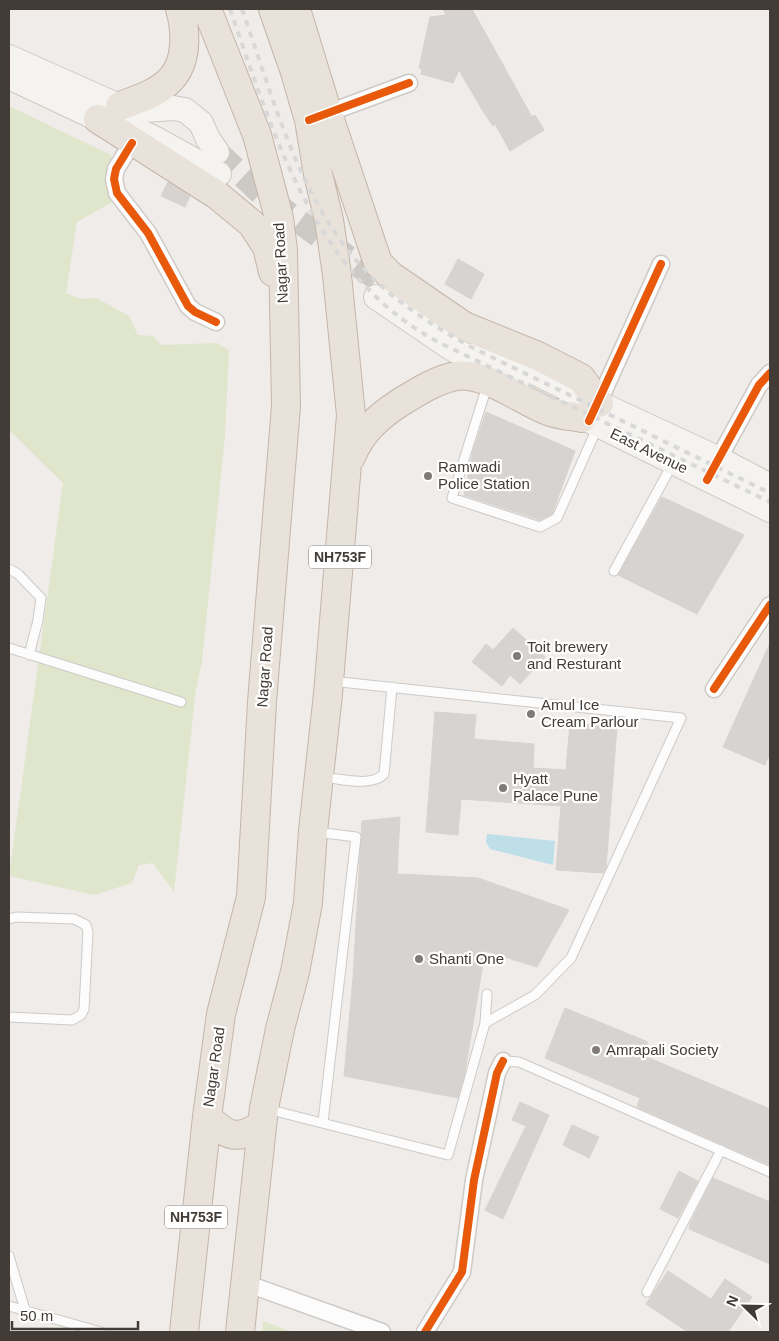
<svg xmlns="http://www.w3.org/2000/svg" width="779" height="1341" viewBox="0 0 779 1341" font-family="Arial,sans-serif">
<rect width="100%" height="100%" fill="#efece9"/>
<path fill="#e0e6cb" d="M9,106L111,155L116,200L77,222L66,293L81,299L96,298L129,316L138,335L153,336L161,345L217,343L229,350L225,435L202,662L196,689L174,892L153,863L139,865L132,883L94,895L9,876L63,483L9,430Z
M263,1321L292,1332H262Z"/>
<path fill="#bedee8" d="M487,834L555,841L553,865L490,849L486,842Z"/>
<path fill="#d7d3d0" stroke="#d7d3cf" d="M443,9H472L532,117L535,115L544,130L510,151L495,124L493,126L481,108L459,70L453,83L421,74L422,69L419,68L430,17L446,15Z
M168,182L190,196L185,207L161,196Z
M458,259L484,274L471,299L445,284Z
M486,412L575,451L552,514L540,520L464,495L473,452Z
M662,497L744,535L697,614L618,575Z
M513,628L545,657L520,684L510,675L502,686L472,662L486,644L493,650Z
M770,643V753L765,765L723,747Z
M435,712L476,715L474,739L534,744L533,768L566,770L570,723L617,727L606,867L603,873L556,870L561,806L461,799L458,835L426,832Z
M400,817L397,874L478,878L569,910L537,967L485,951L465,1072L458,1098L344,1076L353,978L362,821Z
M565,1008L648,1042L642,1055L770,1109V1165L637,1107L640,1098L545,1058Z
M520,1102L549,1115L503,1219L485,1210L526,1126L512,1120Z
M572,1125L599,1137L589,1158L563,1145Z
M679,1171L698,1181L678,1218L660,1209Z
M713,1178L770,1202V1264L689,1229L690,1224Z
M668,1271L711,1299L725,1279L752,1297L728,1332H688L646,1304Z"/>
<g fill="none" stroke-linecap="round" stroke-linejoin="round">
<path stroke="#cdc9c5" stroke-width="24" stroke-dasharray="24 12" stroke-linecap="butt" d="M217,152L262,194L384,284"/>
<g stroke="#cdcac7" stroke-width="11">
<path id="lane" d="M488,383L452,498L540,527L557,518L598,426
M9,569L18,574L41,598L38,620L29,655
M614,571L673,463
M9,648L181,702
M321,777C338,778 371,788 384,774L392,687
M317,832L356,837L323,1122
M9,919L16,917L74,919L86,925L88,932L84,1009L81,1015L72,1020L9,1017
M485,1023L487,994
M503,1061L519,1062L770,1172
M267,1109L448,1155L485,1023L535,995L571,958L681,718L331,681
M9,1256L25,1310
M647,1292L721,1150
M9,1306L101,1332"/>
</g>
<g stroke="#cdcac7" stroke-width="19">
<path id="street" d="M320,116L409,83
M132,143L116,169L114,179L117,193L148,233L188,306L195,312L216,322
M596,408L661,264
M714,467L759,385L770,373
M714,689L770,605
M245,1283L382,1332
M425,1332L462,1272L474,1180L497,1073L503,1061"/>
</g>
<g stroke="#cfc9c2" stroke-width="26">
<path id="secondary" d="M9,57L130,111L173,108L185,110L201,123L208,139L217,152
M9,77L98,119L122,123L152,137L219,174
M376,297L451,348L517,382
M482,346L570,390L719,459L770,486
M566,409L770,510"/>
</g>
<g stroke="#c4b5a8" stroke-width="30">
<path id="highway" d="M296,9L328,114L378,263L391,276L464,326L538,356L581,378L599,403
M120,106C136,100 159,93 171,79C188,61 186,30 180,9
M98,119L217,195L252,224L267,247L273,272
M351,457C361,432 379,416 401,402C419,391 436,380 456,376C484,371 523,402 548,411C558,415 571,416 582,418
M207,1117C228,1137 236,1141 262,1125
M184,1332L207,1117L221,1014L251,897L262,702L286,406L283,250L279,218L257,135L207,9
M240,1332L264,1108L280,1029L295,972L308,903L313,831L328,694L351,415L337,275L329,220L318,174L309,120L295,72L273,9"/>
</g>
<use href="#lane" stroke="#fdfcfc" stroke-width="9"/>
<use href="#street" stroke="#fdfcfc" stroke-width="16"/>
<use href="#secondary" stroke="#f5f3ef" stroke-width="24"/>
<use href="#highway" stroke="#e9e2db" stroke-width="28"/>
<path stroke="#d9d8d8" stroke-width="4" stroke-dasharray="6 6" stroke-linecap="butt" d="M230,9C273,133 314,277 440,343L770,502
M242,9C275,103 302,213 378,283C405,308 436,327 469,346L770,493"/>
<g stroke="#fff" stroke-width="11">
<path id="cycleway" d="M309,120L409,83
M132,143L116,169L114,179L117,193L148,233L188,306L195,312L216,322
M589,421L661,264
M707,480L759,385L770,373
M714,689L770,605
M425,1332L462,1272L474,1180L497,1073L503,1061"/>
</g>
<use href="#cycleway" stroke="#e8590c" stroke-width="8"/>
</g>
<g fill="#7f7a75" stroke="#fff" stroke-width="2">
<circle cx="428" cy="476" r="5"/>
<circle cx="517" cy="656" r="5"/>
<circle cx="531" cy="714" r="5"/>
<circle cx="503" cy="788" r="5"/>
<circle cx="419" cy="959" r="5"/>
<circle cx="596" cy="1050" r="5"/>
</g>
<g text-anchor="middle" stroke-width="4.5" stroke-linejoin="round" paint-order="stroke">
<g fill="#fff" stroke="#7b7672" stroke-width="1">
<rect x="309" y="545.5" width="62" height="23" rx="4"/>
<rect x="165" y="1205.5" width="62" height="23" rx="4"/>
</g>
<g font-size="14" font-weight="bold" fill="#433c36">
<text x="340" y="562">NH753F</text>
<text x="196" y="1222">NH753F</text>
</g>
<g font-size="15" fill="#433c36" stroke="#fff">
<text transform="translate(281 263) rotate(-93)" y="5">Nagar Road</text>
<text transform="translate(649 451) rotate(26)" y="5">East Avenue</text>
<text transform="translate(265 667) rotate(-86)" y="5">Nagar Road</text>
<text transform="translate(214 1067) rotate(-82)" y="5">Nagar Road</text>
</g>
<g font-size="15" fill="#433c36" stroke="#fff" text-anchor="start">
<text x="438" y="472">Ramwadi<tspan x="438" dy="17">Police Station</tspan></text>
<text x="527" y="652">Toit brewery<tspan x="527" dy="17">and Resturant</tspan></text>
<text x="541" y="710">Amul Ice<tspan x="541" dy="17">Cream Parlour</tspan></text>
<text x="513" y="784">Hyatt<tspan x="513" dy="17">Palace Pune</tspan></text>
<text x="429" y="964">Shanti One</text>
<text x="606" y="1055">Amrapali Society</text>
</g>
</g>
<rect width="779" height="1341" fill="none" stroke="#433c36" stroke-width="20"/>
<g transform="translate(744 1306) rotate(293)" stroke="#ffffff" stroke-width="4" paint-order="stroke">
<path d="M0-4L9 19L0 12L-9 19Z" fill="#433c36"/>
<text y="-8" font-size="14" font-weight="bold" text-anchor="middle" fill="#433c36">N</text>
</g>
<path d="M12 1321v8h126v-8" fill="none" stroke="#433c36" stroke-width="2.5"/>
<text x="20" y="1321" font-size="15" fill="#433c36" stroke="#ffffff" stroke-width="4" paint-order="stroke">50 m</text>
</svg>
